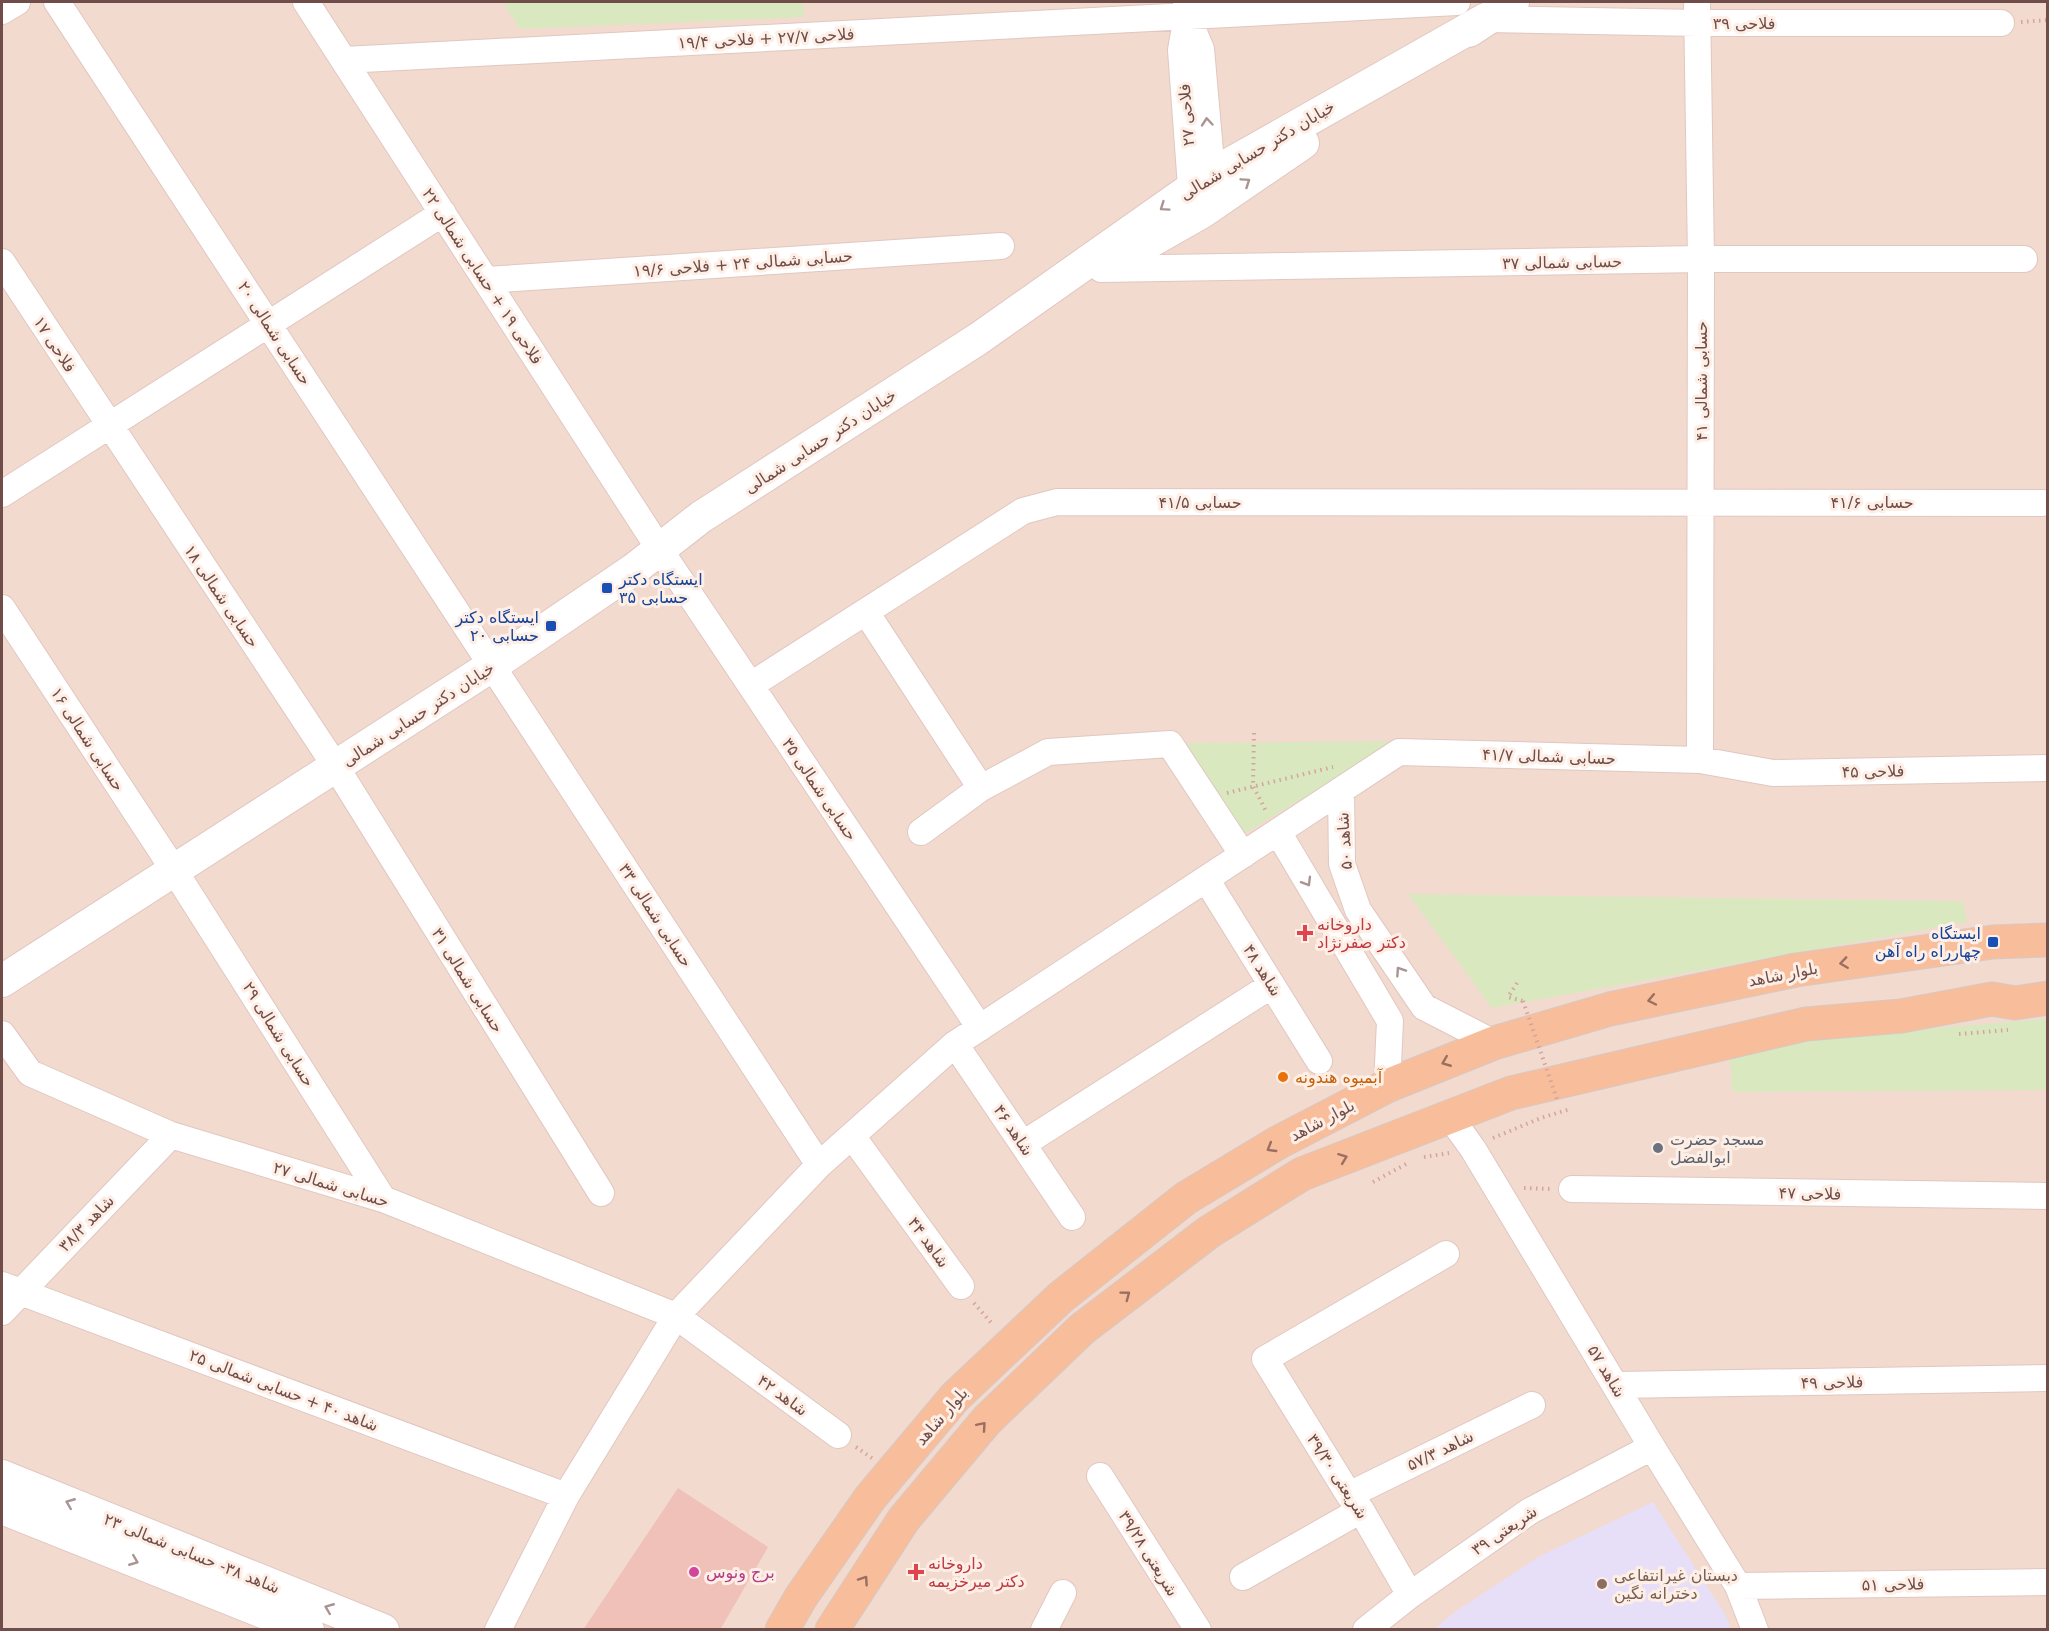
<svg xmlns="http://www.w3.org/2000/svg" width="2049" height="1631" viewBox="0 0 2049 1631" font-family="'DejaVu Sans','Noto Naskh Arabic',sans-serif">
<rect width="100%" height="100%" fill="#fbeae0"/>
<path fill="#f2dacf" d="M2,2H2047V1629H2Z"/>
<path fill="#e7def7" d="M1653,1502L1726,1616L1731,1629H1434L1456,1611L1540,1556Z"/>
<path fill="#dae8c0" d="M503,2H803L804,17L520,29Z
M1398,741L1244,834L1186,743Z
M1408,894L1963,901L1967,922L1492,1008Z
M2047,1019V1090L1732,1092L1729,1045Z"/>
<path fill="#f0c1b9" d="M678,1488L768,1547L720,1630H583Z"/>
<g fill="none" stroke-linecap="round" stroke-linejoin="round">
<g stroke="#e1c7c0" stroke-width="28">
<path id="minor" d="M57,2L819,1165
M306,2L660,550L980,1028
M1186,2L1187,16L1181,50L1191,187L1198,203
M1697,2L1701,259L1700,760
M2,11L17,2
M1187,16L1201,49L1212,174L1217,192
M1486,19L1698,23H2001
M344,60L1457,2
M2,262L336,767L601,1193
M1101,269L1701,259H2024
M486,280L1001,246
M2,494L443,213
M2,608L174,870L383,1199
M866,612L981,788
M751,685L1023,511L1057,502L2043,503
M1341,790L1342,864L1358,910L1424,1007L1494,1043
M921,832L981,788L1048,752L1170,744L1243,855
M1278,832L1390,1021L1387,1086
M1206,879L1319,1061
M2,1034L30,1073L171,1135L383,1199L676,1316L838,1435
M955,1044L1072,1217
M1450,1117L1473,1149L1652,1447L1738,1586L1755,1630
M852,1136L961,1286
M1023,1144L1272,985
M1572,1189L2048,1196
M2,1285L566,1496
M2,1312L171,1135
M1617,1385L2048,1378
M1100,1476L1198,1630
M1349,1495L1532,1405
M1243,1577L1361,1510
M1738,1586L2048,1582
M1410,1595L1361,1510L1349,1495L1265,1359L1446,1254
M498,1630L566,1496L676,1316L819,1165L955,1044L1399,752L1700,760L1773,773L2048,768
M1044,1630L1063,1593
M1366,1630L1410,1595L1530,1511L1652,1447"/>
</g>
<g stroke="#e1c7c0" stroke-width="34">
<path id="tertiary" d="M1469,31L1513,2
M1125,256L1202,212L1303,143
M2,981L493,665L633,570L701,517L978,339L1212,174L1486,19
M2,1476L383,1630
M2,1508L308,1630"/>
</g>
<g stroke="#d4cac8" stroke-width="35">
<path id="primary" d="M782,1630L801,1597L870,1498L955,1397L1061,1297L1186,1198L1279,1142L1387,1086L1494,1043L1610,1009L1796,970L1993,942L2048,940
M832,1630L904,1519L987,1420L1082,1329L1209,1232L1302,1174L1511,1093L1806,1024L1901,1016L1992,999L2015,1003L2048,998"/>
</g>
<path stroke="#d4a49d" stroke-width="4" stroke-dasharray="1.5 4.5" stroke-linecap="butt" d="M2021,22L2048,20
M1254,733L1253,786L1267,813
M1227,793L1333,767
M1517,983L1508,997L1523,1001
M1959,1034L2008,1030
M1493,1138L1541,1118L1570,1109
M1424,1157L1449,1153
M1373,1182L1406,1164
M1524,1188L1552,1189
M974,1303L993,1325
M856,1447L872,1458"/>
<use href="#minor" stroke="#fff" stroke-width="26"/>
<use href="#tertiary" stroke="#fff" stroke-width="32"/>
<use href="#primary" stroke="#f8bd9a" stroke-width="33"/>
<path stroke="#d4a49d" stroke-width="4" stroke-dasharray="1.5 4.5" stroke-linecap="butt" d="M1523,1001L1558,1102"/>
</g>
<defs><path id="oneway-chevron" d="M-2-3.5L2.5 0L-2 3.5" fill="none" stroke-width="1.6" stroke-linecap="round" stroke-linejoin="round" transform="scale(1.5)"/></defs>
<g stroke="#aa9492">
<use href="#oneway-chevron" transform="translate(1207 122) rotate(-95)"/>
<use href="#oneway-chevron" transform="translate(1246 182) rotate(-34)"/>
<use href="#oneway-chevron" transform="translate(1164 207) rotate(145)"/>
<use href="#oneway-chevron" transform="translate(1307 882) rotate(59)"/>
<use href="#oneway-chevron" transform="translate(1400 971) rotate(-124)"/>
<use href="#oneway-chevron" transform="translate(70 1503) rotate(-158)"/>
<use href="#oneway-chevron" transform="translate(134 1561) rotate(22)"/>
<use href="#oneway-chevron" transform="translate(329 1608) rotate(-158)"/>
</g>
<g stroke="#9a6f61">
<use href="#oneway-chevron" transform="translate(1844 963) rotate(172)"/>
<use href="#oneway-chevron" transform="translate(1652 1000) rotate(168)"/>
<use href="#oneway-chevron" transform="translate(1446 1062) rotate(158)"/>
<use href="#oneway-chevron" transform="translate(1271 1148) rotate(149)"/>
<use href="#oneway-chevron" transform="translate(1343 1158) rotate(-21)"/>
<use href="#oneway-chevron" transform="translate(1126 1295) rotate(-37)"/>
<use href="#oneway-chevron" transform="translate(982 1426) rotate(-49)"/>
<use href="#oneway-chevron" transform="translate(864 1580) rotate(-56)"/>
</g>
<g fill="#1a4fb4" stroke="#feefe6" stroke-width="2">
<rect x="601" y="582" width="12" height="12" rx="3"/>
<rect x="545" y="620" width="12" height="12" rx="3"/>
<rect x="1987" y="936" width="12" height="12" rx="3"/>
</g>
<g fill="#e0444e" stroke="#feefe6" stroke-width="2">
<path d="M1302 924h6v6h6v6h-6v6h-6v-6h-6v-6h6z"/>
<path d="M913 1563h6v6h6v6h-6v6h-6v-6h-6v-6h6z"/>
</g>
<circle fill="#e8710a" stroke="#feefe6" stroke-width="2" cx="1283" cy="1077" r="6"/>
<circle fill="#6b7280" stroke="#feefe6" stroke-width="2" cx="1658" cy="1148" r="6"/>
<circle fill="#d1479c" stroke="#feefe6" stroke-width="2" cx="694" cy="1572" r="6"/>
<circle fill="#8d6e63" stroke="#feefe6" stroke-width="2" cx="1602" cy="1584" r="6"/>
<g text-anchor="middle" stroke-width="6" stroke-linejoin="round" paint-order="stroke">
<g font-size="16" fill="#714d49" stroke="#feefe6">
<text x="1744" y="29">فلاحی ۳۹</text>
<text transform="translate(766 38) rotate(-3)" y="6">فلاحی ۲۷/۷ + فلاحی ۱۹/۴</text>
<text transform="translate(1186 115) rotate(-94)" y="6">فلاحی ۲۷</text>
<text transform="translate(1257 150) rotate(-31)" y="6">خیابان دکتر حسابی شمالی</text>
<text transform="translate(1562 262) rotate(-1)" y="6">حسابی شمالی ۳۷</text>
<text transform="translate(743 263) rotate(-4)" y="6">حسابی شمالی ۲۴ + فلاحی ۱۹/۶</text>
<text transform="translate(483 276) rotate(57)" y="6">فلاحی ۱۹ + حسابی شمالی ۲۲</text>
<text transform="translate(275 333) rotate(57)" y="6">حسابی شمالی ۲۰</text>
<text transform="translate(55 344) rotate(57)" y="6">فلاحی ۱۷</text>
<text transform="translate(1701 381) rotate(-90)" y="6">حسابی شمالی ۴۱</text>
<text transform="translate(820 441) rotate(-33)" y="6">خیابان دکتر حسابی شمالی</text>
<text x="1200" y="508">حسابی ۴۱/۵</text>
<text x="1872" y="508">حسابی ۴۱/۶</text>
<text transform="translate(222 596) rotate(56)" y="6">حسابی شمالی ۱۸</text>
<text transform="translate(418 714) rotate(-33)" y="6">خیابان دکتر حسابی شمالی</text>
<text transform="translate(88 739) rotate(57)" y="6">حسابی شمالی ۱۶</text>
<text transform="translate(1549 756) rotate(2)" y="6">حسابی شمالی ۴۱/۷</text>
<text transform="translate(1873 771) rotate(-1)" y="6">فلاحی ۴۵</text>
<text transform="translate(820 789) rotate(56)" y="6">حسابی شمالی ۳۵</text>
<text transform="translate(1344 841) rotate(-94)" y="6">شاهد ۵۰</text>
<text transform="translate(656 915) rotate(57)" y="6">حسابی شمالی ۳۳</text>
<text transform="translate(1263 970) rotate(58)" y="6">شاهد ۴۸</text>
<text transform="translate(1783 974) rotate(-11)" y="6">بلوار شاهد</text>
<text transform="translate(468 980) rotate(58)" y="6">حسابی شمالی ۳۱</text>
<text transform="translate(279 1034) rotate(58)" y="6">حسابی شمالی ۲۹</text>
<text transform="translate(1322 1120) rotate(-28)" y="6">بلوار شاهد</text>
<text transform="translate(1014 1130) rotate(56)" y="6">شاهد ۴۶</text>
<text transform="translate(331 1184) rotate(17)" y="6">حسابی شمالی ۲۷</text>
<text transform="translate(1810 1193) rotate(1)" y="6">فلاحی ۴۷</text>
<text transform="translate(86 1223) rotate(-46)" y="6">شاهد ۳۸/۳</text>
<text transform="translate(929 1242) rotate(54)" y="6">شاهد ۴۴</text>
<text transform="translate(1607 1371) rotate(59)" y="6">شاهد ۵۷</text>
<text transform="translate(1832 1382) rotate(-1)" y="6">فلاحی ۴۹</text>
<text transform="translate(284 1390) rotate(21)" y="6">شاهد ۴۰ + حسابی شمالی ۲۵</text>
<text transform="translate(783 1395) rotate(36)" y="6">شاهد ۴۲</text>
<text transform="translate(941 1416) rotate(-49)" y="6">بلوار شاهد</text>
<text transform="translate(1440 1450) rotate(-26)" y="6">شاهد ۵۷/۳</text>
<text transform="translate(1338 1476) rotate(57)" y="6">شریعتی ۳۹/۳۰</text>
<text transform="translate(1504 1530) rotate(-34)" y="6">شریعتی ۳۹</text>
<text transform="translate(192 1553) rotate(22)" y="6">شاهد ۳۸- حسابی شمالی ۲۳</text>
<text transform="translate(1149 1553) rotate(58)" y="6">شریعتی ۳۹/۲۸</text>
<text transform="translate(1893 1584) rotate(-1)" y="6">فلاحی ۵۱</text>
</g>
<g font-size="16" fill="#164399" stroke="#feefe6" text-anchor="end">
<text x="619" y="585" text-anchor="start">ایستگاه دکتر<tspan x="619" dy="18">حسابی ۳۵</tspan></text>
<text x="539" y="623">ایستگاه دکتر<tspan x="539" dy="18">حسابی ۲۰</tspan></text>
<text x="1981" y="939">ایستگاه<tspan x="1981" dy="18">چهارراه راه آهن</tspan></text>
</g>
<g font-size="16" fill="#be3a42" stroke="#feefe6" text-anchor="start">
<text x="1317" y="930">داروخانه<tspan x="1317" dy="18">دکتر صفرنژاد</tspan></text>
<text x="928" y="1569">داروخانه<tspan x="928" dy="18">دکتر میرخزیمه</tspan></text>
</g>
<g font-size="16" fill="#c56008" stroke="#feefe6" text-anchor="start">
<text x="1295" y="1083">آبمیوه هندونه</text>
</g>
<g font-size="16" fill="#5b616d" stroke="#feefe6" text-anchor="start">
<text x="1670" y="1145">مسجد حضرت<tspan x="1670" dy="18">ابوالفضل</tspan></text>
</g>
<g font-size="16" fill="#b23c85" stroke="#feefe6" text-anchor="start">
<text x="706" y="1578">برج ونوس</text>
</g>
<g font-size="16" fill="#785e54" stroke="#feefe6" text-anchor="start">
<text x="1614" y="1581">دبستان غیرانتفاعی<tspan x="1614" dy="18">دخترانه نگین</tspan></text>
</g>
</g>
<rect width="2049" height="1631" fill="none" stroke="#714d49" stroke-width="6"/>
</svg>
